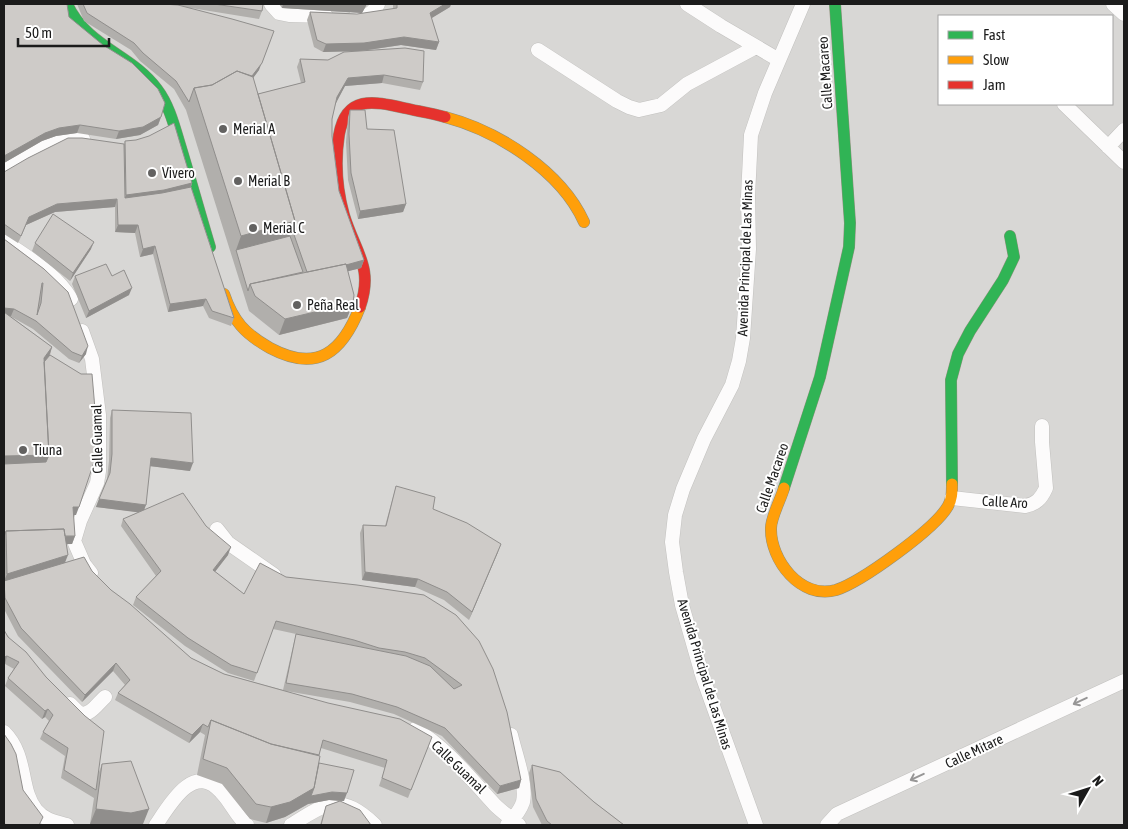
<svg xmlns="http://www.w3.org/2000/svg" width="1128" height="829" viewBox="0 0 1128 829" font-family="'Asap Condensed',sans-serif">
<rect width="100%" height="100%" fill="#e9e7e3"/>
<path fill="#d8d7d5" fill-rule="evenodd" d="M4,4H1124V825H4ZM939,16H1112V104H939Z"/>
<g fill="none" stroke-linecap="round" stroke-linejoin="round">
<g stroke="#c2c1bf" stroke-width="15">
<path id="street" d="M271,4L279,13L289,15L326,16
M687,4L721,26L779,60
M1113,4L1124,14
M355,17C366,17 373,14 378,4
M538,50L617,101L629,107L639,110L661,105L687,84L756,47
M1064,104L1124,162
M1108,147L1124,130
M4,166C25,153 57,136 83,139
M4,241C28,258 56,273 71,299
M82,331L92,359L99,415V471L97,483L80,521L74,541L84,564L91,573
M952,498L1025,506C1036,504 1041,499 1046,488L1042,442V426
M217,529L228,543L274,575
M70,704L80,714C91,715 97,704 105,697
M415,729C447,748 470,778 495,805C502,812 511,818 519,825
M4,732C28,756 19,789 36,810C44,820 56,822 67,825
M156,825C170,804 194,761 221,792C231,802 236,816 247,825
M291,825C326,803 340,792 375,825
M507,825C514,818 520,811 523,802C527,784 515,753 511,735
M756,825L703,678L682,605L676,572L672,542L675,515L683,489L704,439L732,385L739,361L743,338L749,249L748,196L751,135L765,93L803,4
M827,825L837,814L1124,681"/>
</g>
<g stroke="#8f907d" stroke-width="12">
<path id="fast" d="M67,4C88,48 130,53 157,89C170,106 175,129 181,148C191,181 200,214 210,247
M952,484L951,380L958,354L970,331L1003,280L1014,257L1010,236
M784,488L820,377L849,247L850,223L835,4"/>
</g>
<g stroke="#8f907d" stroke-width="12">
<path id="slow" d="M445,117C498,131 561,171 584,222
M224,294C233,321 245,334 270,348C317,373 342,353 360,307
M784,488C781,499 771,517 771,528C770,560 801,600 836,590C861,582 935,529 948,506C952,499 952,493 952,484"/>
</g>
<g stroke="#8f907d" stroke-width="12">
<path id="jam" d="M360,307C374,267 355,252 344,215C337,190 335,161 339,135C346,95 373,101 404,108C417,111 431,113 445,117"/>
</g>
<use href="#street" stroke="#fcfbfb" stroke-width="14"/>
<use href="#fast" stroke="#30b455" stroke-width="11"/>
<use href="#slow" stroke="#ff9f0a" stroke-width="11"/>
<use href="#jam" stroke="#e5322d" stroke-width="11"/>
</g>
<path fill="#b1afac" d="M4,4L69,17L161,117L158,125L140,135L116,139L77,133L56,136L42,141L4,163Z
M77,4H263L262,11L259,19L191,8L259,70L253,78L258,94L301,83L297,67L300,59L328,60L359,51L323,52L314,47L307,20L310,12L357,14L393,9V4H451L450,7L431,18L439,42L436,50L401,45L362,51L423,82L420,90L382,83L345,86L336,102L332,119V136L339,191L364,260L361,268L348,271L353,303L347,318L279,335L249,311L186,110L174,89L140,61L131,50L84,21Z
M279,4H367L362,13L282,8Z
M350,110L367,129L406,204L403,212L358,219L348,180L346,142L348,117Z
M125,141L192,183L191,187L234,318L231,326L209,318L203,306L168,312L153,254L140,257L135,233L115,232V207L55,212L26,225L18,243L4,234V172L124,144Z
M4,239L44,269L86,354L79,363L69,359L33,329L10,316L52,347L50,355L76,515H73L75,536L72,544H66L65,563L92,571L111,590L191,658L224,674L283,690L294,642L296,634L273,629L254,681L228,673L185,646L133,605L136,597L156,576L121,526L123,519L139,512L96,507L107,479L109,461L110,418L112,410L190,471L150,466L144,510L206,526L228,555L215,572L244,594L286,577L424,595L521,780L519,788L497,794L442,736L394,714L350,702L286,691L432,737L408,798L379,786L385,768L321,748L319,755V763L344,801H340L371,825H320L326,806L339,801L329,800L308,804L285,817L266,823L250,819L222,784L197,775L205,735L200,732L189,743L115,700L118,693L125,685L113,671L82,702L18,636L4,609Z
M35,243L91,249L70,281L32,251Z
M75,276H112L129,295L86,318L72,284Z
M396,486L498,552L469,620L444,600L415,587L362,580L360,533L363,525L385,526Z
M4,630L99,772L102,764L143,824H90L94,798L61,778L65,756L40,739L43,732L49,721L45,717L42,719L5,686L8,678L14,669L5,664Z
M532,765L594,802L624,825H542L533,807L529,773Z"/>
<path fill="#908e8c" d="M283,4H367L362,13L282,8Z
M445,4H451L450,7L427,21L430,13Z
M404,37L439,42L436,50L401,45L361,51L323,52L326,44Z
M271,39L259,70L248,85L251,77Z
M384,75L382,83L345,86L335,105L337,97L348,78Z
M161,117L158,125L140,135L116,139L119,131Z
M80,125L77,133L56,136L42,141L4,163V156L45,133L59,128Z
M192,183L188,195L122,206L126,195Z
M117,199L115,207L55,212L26,225L18,243L29,217L57,204Z
M406,204L403,212L358,219L360,211Z
M295,221L287,243L236,250L241,236Z
M118,225H138L135,233L115,232Z
M94,242L91,249L70,281L73,273Z
M155,246L153,254L140,257L143,249Z
M364,260L361,268L305,282L308,275Z
M132,288L129,295L86,318L89,311Z
M206,299L203,306L168,312L170,304Z
M353,303L347,318L279,335L285,319Z
M4,308L14,309L11,316H4Z
M88,346L86,354L79,363L82,356Z
M52,347L47,363L42,370L44,358Z
M49,455L43,470L4,471V456Z
M151,458L193,463L190,471L149,466Z
M99,499L146,505L143,513L96,507Z
M73,507H79L76,515H70Z
M75,536L72,544L6,546V539Z
M501,544L498,552L469,620L472,612Z
M231,547L228,555L210,578L213,570Z
M68,555L62,570L4,581L7,574Z
M365,572L418,579L415,587L362,580Z
M7,656L5,664H4V657Z
M116,663L113,671L82,702L85,695Z
M48,709L45,717L42,719L45,711Z
M203,724L200,732L189,743L192,735Z
M521,780L519,788L497,794L500,786Z
M314,788L308,804L285,817L266,823L271,807Z
M332,792L347,793L344,801L329,800L308,804L311,796Z
M96,809H149L143,824L140,825H100L90,824Z"/>
<path fill="#cecbc8" stroke="#908e8c" fill-rule="evenodd" d="M4,4H67L69,17L103,45L132,63L158,89L165,103L161,117L143,127L119,131L80,125L59,128L45,133L4,156Z
M83,4H162L178,5L232,19L274,31L262,63L252,76L237,71L212,85L194,88L189,102L176,81L143,53L134,43L87,13Z
M214,4H263L262,11Z
M397,4H445L430,13L439,42L404,37L364,43L326,44L317,40L310,12L357,14L397,8Z
M405,48L424,51L423,82L384,75L348,78L337,97L332,119V136L339,191L364,260L346,265V264L307,272L292,229L295,221L258,94L305,82L300,59L328,60L344,52Z
M237,71L253,77L295,221L241,236L194,88L212,85Z
M350,110H365L367,129L394,130L406,204L360,211L351,173L349,134Z
M174,123L192,183L164,190L126,195L125,141L136,140L149,136Z
M68,138H82L124,144L125,198L162,193L191,187L234,318L212,311L206,299L170,304L155,246L143,249L138,225H118L117,199L57,204L29,217L21,236L4,224V172L28,158Z
M53,214L94,242L73,273L35,243Z
M290,236L303,272L250,284L248,291L236,250Z
M4,239L44,269L68,292L88,346L82,356L72,352L36,321L14,309L4,308ZM42,283H43L41,303L37,315Z
M106,264L112,276L124,270L132,288L89,311L75,276Z
M346,264L354,295L353,303L285,319L255,296L250,284Z
M4,312L52,347L44,358L49,455L4,456Z
M50,355L81,374H92L96,421L94,462L79,507H73L75,536H65L64,529L6,531L4,537V464L46,462L49,455L44,362Z
M112,410L191,413L193,463L151,458L146,505L99,499L110,473L112,454Z
M396,486L435,497L433,509L467,523L501,544L472,612L447,592L418,579L365,572L363,525L386,526Z
M183,493L206,526L231,547L213,570L244,594L260,563L286,577L357,585L424,595L456,615L479,641L493,669L507,712L521,780L500,786L445,728L397,707L352,694L286,683L296,634L406,656L430,666L454,689L462,685L425,658L405,652L379,648L354,640L276,621L257,673L231,665L188,638L136,597L161,571L123,519Z
M64,529L68,555L7,574L6,531Z
M84,557L92,571L111,590L130,604L191,658L224,674L328,703L400,719L432,737L411,790L382,778L387,760L323,740L319,755L271,744L211,720L208,727L203,724L192,735L118,693L130,680L116,663L85,695L21,628L5,598L4,581Z
M4,630L8,637L26,652L46,677L85,716L104,731L96,790L64,770L68,748L43,732L53,715L48,709L45,711L8,678L19,662L7,656L4,657Z
M211,720L271,744L320,756L314,788L290,802L271,807L256,804L227,768L203,759Z
M4,734L11,744L16,754L23,790L43,817L39,825H9L4,824Z
M131,761L149,809L131,813L96,809L102,764Z
M319,763L354,770L347,793L332,792L311,796L314,788Z
M532,765L560,772L594,802L624,825H552L547,821L536,799Z
M340,801L360,810L371,825H321L326,806Z"/>
<defs><path id="oneway-shaft" d="M-6 0H5M1.5-3L5.5 0L1.5 3" fill="none" stroke-width="1.6" stroke-linecap="round" stroke-linejoin="round" transform="scale(1.25)"/></defs>
<g stroke="#979696">
<use href="#oneway-shaft" transform="translate(1080 701) rotate(155)"/>
<use href="#oneway-shaft" transform="translate(917 777) rotate(155)"/>
</g>
<g fill="#636261" stroke="#fff" stroke-width="2">
<circle cx="223" cy="129" r="5"/>
<circle cx="152" cy="173" r="5"/>
<circle cx="238" cy="181" r="5"/>
<circle cx="253" cy="228" r="5"/>
<circle cx="297" cy="305" r="5"/>
<circle cx="23" cy="450" r="5"/>
</g>
<g text-anchor="middle" stroke-width="4" stroke-linejoin="round" paint-order="stroke">
<g font-size="14" fill="#1b1b1b" stroke="#fff">
<text transform="translate(825 73) rotate(-94)" y="5">Calle Macareo</text>
<text transform="translate(745 258) rotate(-88)" y="5">Avenida Principal de Las Minas</text>
<text transform="translate(97 439) rotate(-91)" y="5">Calle Guamal</text>
<text transform="translate(772 478) rotate(-71)" y="5">Calle Macareo</text>
<text transform="translate(1005 502) rotate(3)" y="5">Calle Aro</text>
<text transform="translate(705 674) rotate(73)" y="5">Avenida Principal de Las Minas</text>
<text transform="translate(974 751) rotate(-25)" y="5">Calle Mitare</text>
<text transform="translate(459 767) rotate(44)" y="5">Calle Guamal</text>
</g>
<g font-size="14" fill="#1b1b1b" stroke="#fff" text-anchor="start">
<text x="233" y="134">Merial A</text>
<text x="162" y="178">Vivero</text>
<text x="248" y="186">Merial B</text>
<text x="263" y="233">Merial C</text>
<text x="307" y="310">Peña Real</text>
<text x="33" y="455">Tiuna</text>
</g>
</g>
<rect width="1128" height="829" fill="none" stroke="#1b1b1b" stroke-width="10"/>
<rect x="938" y="15" width="175" height="90" fill="#ffffff" stroke="#a4a4a4"/>
<rect x="948" y="31" width="25" height="8" fill="#30b455" stroke="#a4a4a4"/>
<text x="983" y="40" font-size="15" fill="#1b1b1b">Fast</text>
<rect x="948" y="56" width="25" height="8" fill="#ff9f0a" stroke="#a4a4a4"/>
<text x="983" y="65" font-size="15" fill="#1b1b1b">Slow</text>
<rect x="948" y="81" width="25" height="8" fill="#e5322d" stroke="#a4a4a4"/>
<text x="983" y="90" font-size="15" fill="#1b1b1b">Jam</text>
<g transform="translate(1088 789) rotate(51)" stroke="#ffffff" stroke-width="4" paint-order="stroke">
<path d="M0-4L9 19L0 12L-9 19Z" fill="#1b1b1b"/>
<text y="-8" font-size="14" font-weight="bold" text-anchor="middle" fill="#1b1b1b">N</text>
</g>
<path d="M18 38v8h91v-8" fill="none" stroke="#1b1b1b" stroke-width="2.5"/>
<text x="25" y="38" font-size="15" fill="#1b1b1b" stroke="#ffffff" stroke-width="4" paint-order="stroke">50 m</text>
</svg>
